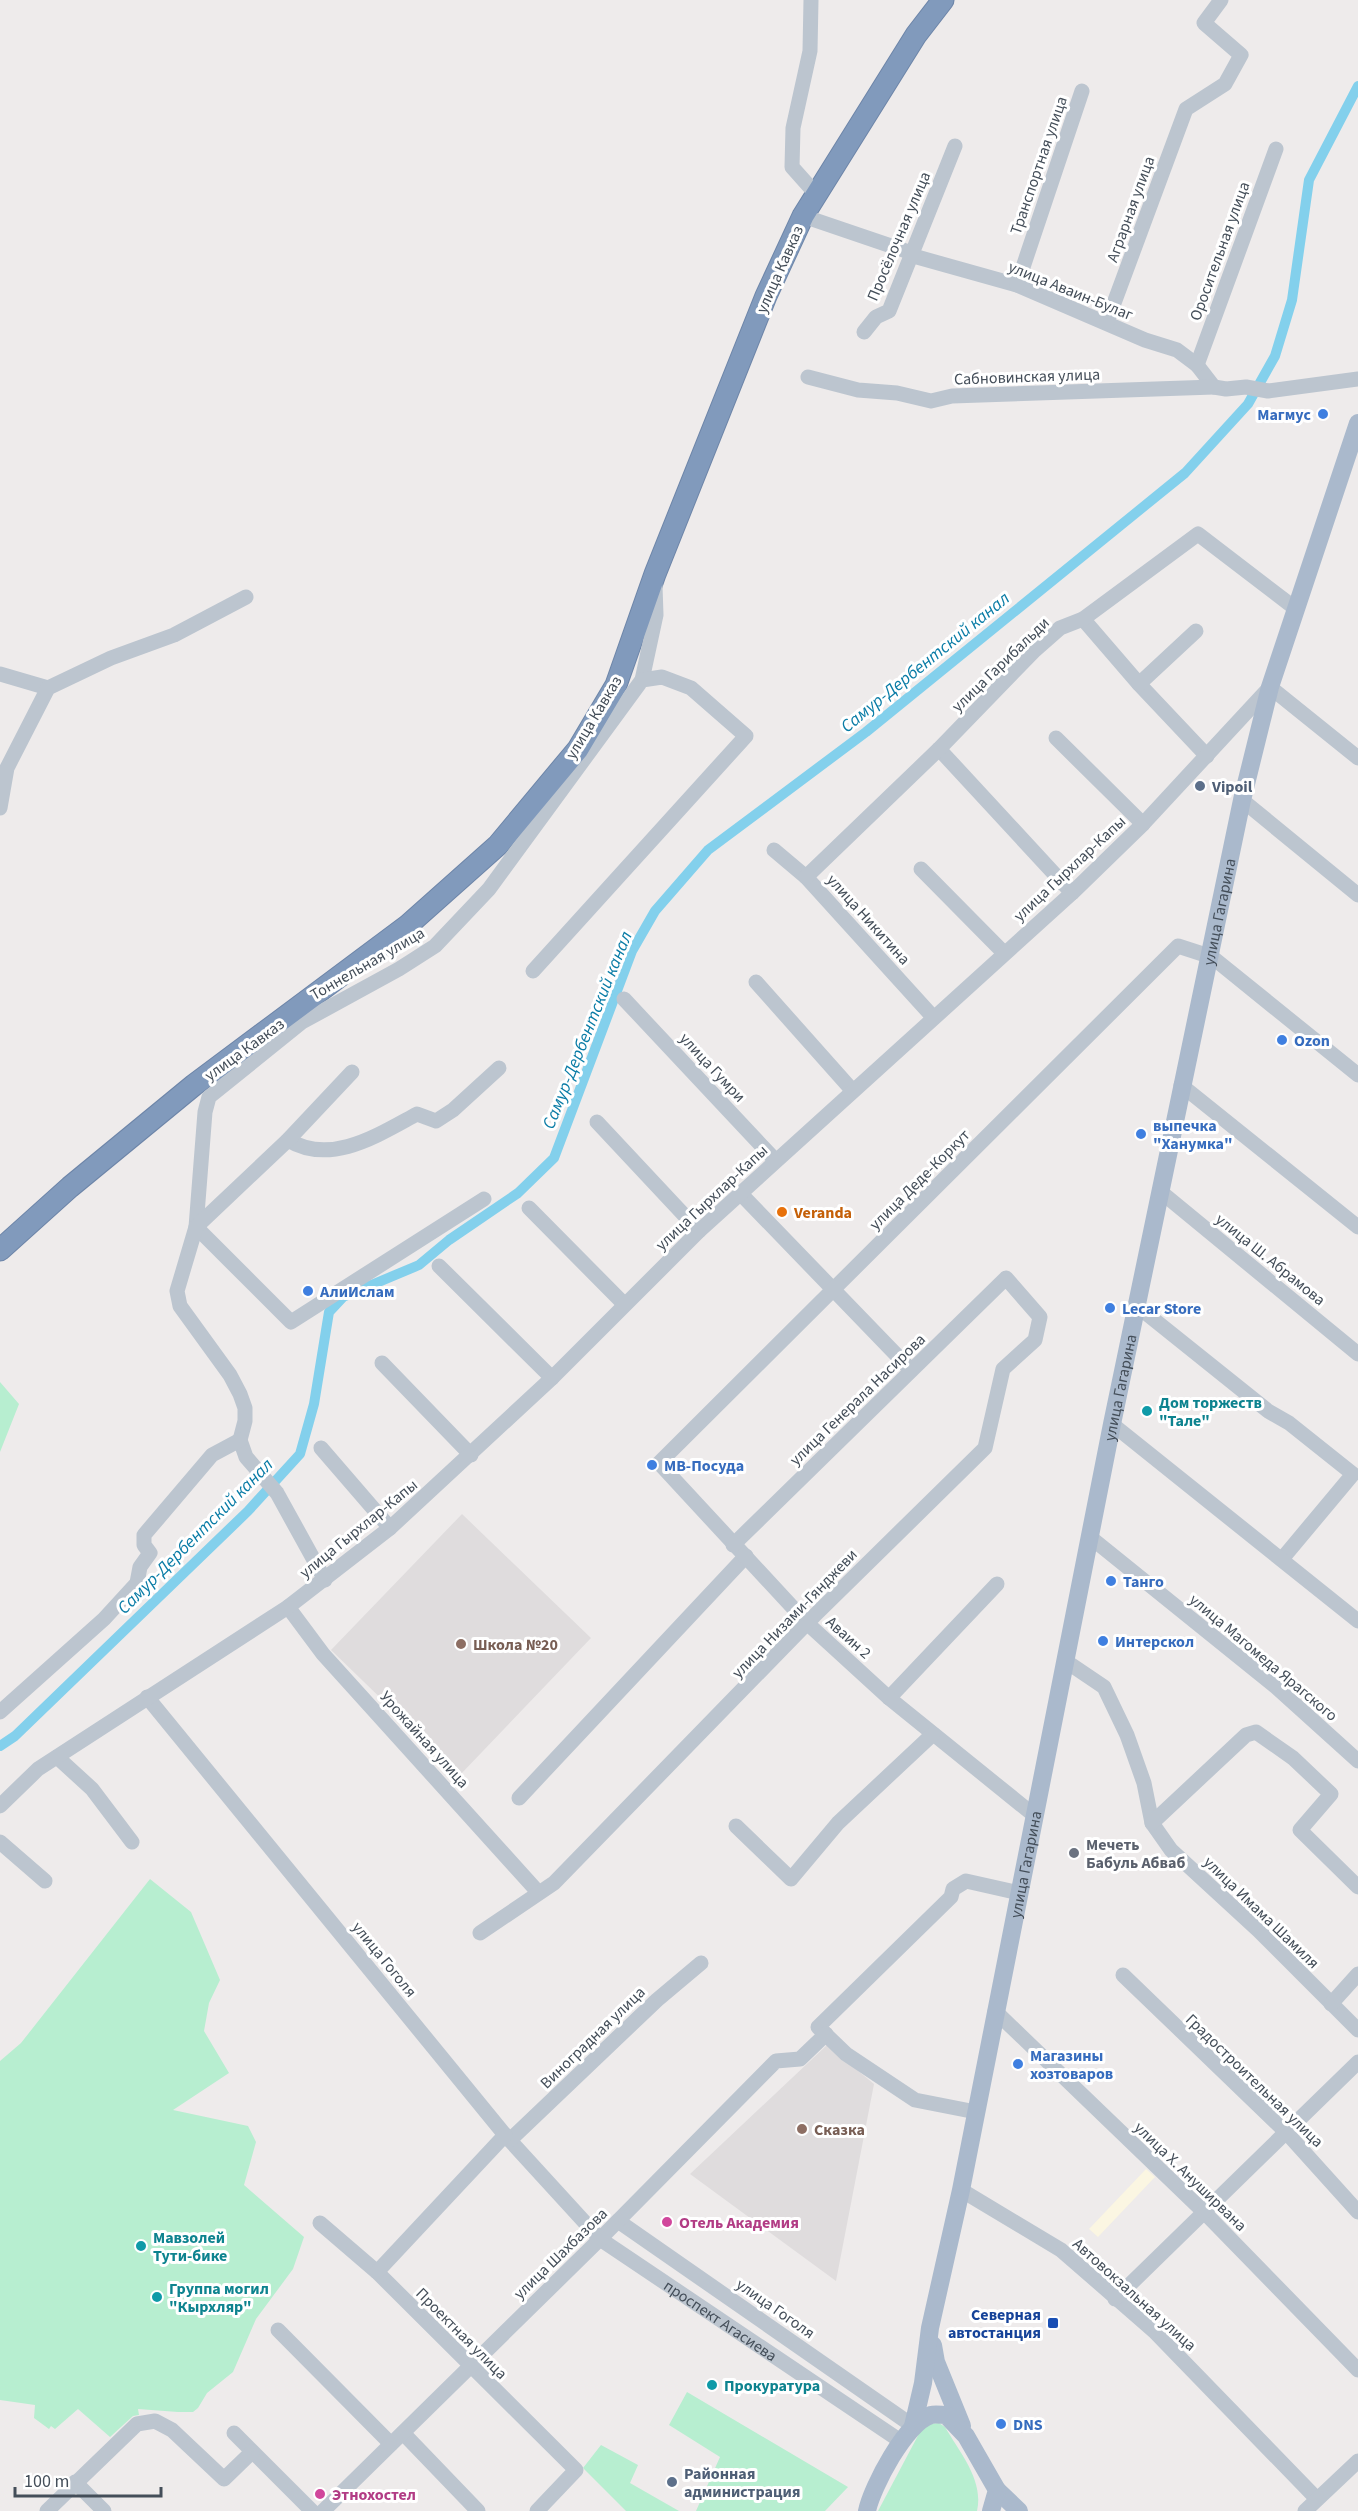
<svg xmlns="http://www.w3.org/2000/svg" width="1358" height="2511" viewBox="0 0 1358 2511" font-family="'Source Sans 3',sans-serif">
<rect width="100%" height="100%" fill="#eeebeb"/>
<path fill="#fbf6e2" d="M1146,2169L1155,2177L1098,2237L1089,2229Z"/>
<path fill="#dfdcdd" d="M462,1514L591,1638L460,1775L331,1650Z
M827,2045L874,2084L836,2281L690,2174Z"/>
<path fill="#b7eed0" d="M0,1382L19,1404L0,1452Z
M150,1879L191,1912L220,1980L209,2003L204,2031L229,2073L173,2110L248,2126L256,2142L244,2185L304,2237L293,2269L256,2319L233,2372L207,2393L198,2408L193,2412H178L138,2409L139,2415L133,2416L110,2437L78,2409L55,2429L51,2426L49,2429L34,2418L35,2405L0,2400V2061L21,2043Z
M687,2392L848,2487L825,2511H696L720,2457L669,2425Z
M939,2423L945,2427C960,2453 984,2480 977,2511H878L922,2428L929,2424Z
M601,2445L638,2465L630,2483L679,2511H626L583,2468Z"/>
<g fill="none" stroke-linecap="round" stroke-linejoin="round">
<path stroke="#83d0ec" stroke-width="10" d="M0,1746L15,1736L248,1511L300,1454L314,1404L329,1312L343,1297L419,1265L449,1240L518,1193L554,1158L632,951L655,911L708,850L866,732L1185,473L1248,404L1275,356L1292,300L1309,180L1358,86"/>
<g stroke="#6d85a8" stroke-width="23">
<path id="highway" d="M0,1250L70,1187L194,1085L407,926L498,845L578,749L616,685L655,574L766,296L803,216L916,35L943,0"/>
</g>
<g stroke="#bcc5cf" stroke-width="15">
<path d="M811,0L810,51L793,128L792,167L816,194"/>
<path d="M803,216L912,253L917,257L1017,285L1145,340L1177,350L1197,365L1214,387L1226,389L1246,387L1268,391L1358,379"/>
<path d="M1017,285L1082,91"/>
<path d="M1107,322L1186,109L1225,84L1241,55L1204,23L1221,0"/>
<path d="M864,332L876,317L889,311L955,146"/>
<path d="M1197,365L1276,149"/>
<path d="M808,377L858,390L897,393L931,401L952,396L1214,387"/>
<path d="M1083,619L1139,684L1207,756"/>
<path d="M0,674L48,688"/>
<path d="M642,680L656,615L655,586"/>
<path d="M1139,684L1196,631"/>
<path d="M1056,738L1143,824"/>
<path d="M939,749L1072,893"/>
<path d="M1242,800L1358,895"/>
<path d="M0,808L7,768L48,688L111,658L174,635L246,597"/>
<path d="M774,850L806,877L933,1017"/>
<path d="M921,869L1004,953"/>
<path d="M806,877L939,749L1035,650L1060,628L1083,619L1198,534L1296,609"/>
<path d="M756,982L852,1090"/>
<path d="M624,999L775,1160"/>
<path d="M1181,1085L1358,1227"/>
<path d="M597,1122L699,1231"/>
<path d="M288,1140C331,1166 378,1135 417,1114L436,1121L453,1110L499,1068"/>
<path d="M1161,1192L1358,1354"/>
<path d="M740,1193L911,1370"/>
<path d="M484,1199L291,1322L196,1227L205,1112L209,1097L302,1022L399,969L435,946L489,889L642,680L662,677L691,688L746,736L533,971"/>
<path d="M529,1208L624,1304"/>
<path d="M439,1266L552,1378"/>
<path d="M1137,1306L1268,1411L1289,1423L1353,1474L1282,1559"/>
<path d="M382,1363L471,1455"/>
<path d="M1112,1424L1358,1621"/>
<path d="M321,1448L390,1528"/>
<path d="M1090,1537L1276,1687L1358,1761"/>
<path d="M325,1580L277,1493L246,1457L240,1440L245,1421V1408L240,1394L230,1375L180,1306L177,1291L196,1227L288,1140L352,1072"/>
<path d="M288,1607L323,1654L538,1892"/>
<path d="M1067,1662L1104,1687L1127,1735L1144,1783L1152,1823L1171,1850L1258,1930L1358,2030"/>
<path id="s1" d="M147,1697L505,2135L600,2239L902,2442"/>
<path d="M889,1698L997,1584"/>
<path d="M0,1712L104,1619L137,1583L140,1567L150,1553L144,1545V1535L212,1455L240,1440"/>
<path d="M57,1757L92,1789L132,1842"/>
<path d="M519,1798L746,1556"/>
<path d="M0,1806L38,1769L288,1607L390,1528L552,1378L699,1231L1072,893L1143,824L1270,687L1358,758"/>
<path d="M1035,1816L889,1698L808,1624L659,1463L1178,946L1212,957L1358,1075"/>
<path d="M1152,1823L1246,1735L1256,1732L1293,1758L1331,1794L1300,1830L1358,1887"/>
<path d="M736,1826L791,1879L838,1823L933,1734"/>
<path d="M0,1842L45,1881"/>
<path d="M480,1933L554,1883L814,1616L985,1448L1003,1369L1035,1340L1040,1317L1006,1278L733,1545"/>
<path d="M1123,1975L1285,2131L1358,2212"/>
<path d="M1331,2004L1358,1974"/>
<path d="M995,2011L1204,2212L1358,2370"/>
<path d="M976,2112L915,2100L846,2054L818,2027L951,1897L953,1889L966,1881L1019,1893"/>
<path d="M510,2140L657,2000L701,1963"/>
<path d="M961,2190L1061,2250L1154,2331L1317,2499"/>
<path d="M618,2221L913,2426"/>
<path d="M320,2223L377,2272L576,2470L537,2511"/>
<path d="M377,2272L505,2135"/>
<path d="M1115,2299L1358,2062"/>
<path d="M278,2330L391,2444"/>
<path d="M234,2433L312,2511"/>
<path d="M403,2433L478,2511"/>
<path d="M75,2482L104,2511"/>
<path d="M47,2511L137,2424L155,2421L172,2430L224,2479L252,2452"/>
<path d="M323,2511L600,2239L776,2061L800,2059L826,2034"/>
<path d="M1305,2511L1358,2461"/>
</g>
<g stroke="#aab9cc" stroke-width="18">
<path d="M933,2345L936,2362L962,2426"/>
<path id="s2" d="M913,2426L923,2383L930,2328L961,2190L1112,1424L1242,800L1270,687L1358,423"/>
<path d="M997,2490L1019,2511"/>
<path d="M867,2511C872,2487 906,2422 931,2415C935,2414 942,2415 946,2415L966,2436L997,2490L991,2511"/>
</g>
<use href="#highway" stroke="#819abc" stroke-width="21"/>
</g>
<g fill="#3f7fe0" stroke="#fff" stroke-width="2">
<circle cx="1323" cy="414" r="6"/>
<circle cx="1282" cy="1040" r="6"/>
<circle cx="1141" cy="1134" r="6"/>
<circle cx="308" cy="1291" r="6"/>
<circle cx="1110" cy="1308" r="6"/>
<circle cx="652" cy="1465" r="6"/>
<circle cx="1111" cy="1581" r="6"/>
<circle cx="1103" cy="1641" r="6"/>
<circle cx="1018" cy="2064" r="6"/>
<circle cx="1001" cy="2424" r="6"/>
</g>
<g fill="#5c6f8a" stroke="#fff" stroke-width="2">
<circle cx="1200" cy="786" r="6"/>
<circle cx="672" cy="2482" r="6"/>
</g>
<circle fill="#e8710a" stroke="#fff" stroke-width="2" cx="782" cy="1212" r="6"/>
<g fill="#0f9aa8" stroke="#fff" stroke-width="2">
<circle cx="1147" cy="1411" r="6"/>
<circle cx="141" cy="2246" r="6"/>
<circle cx="157" cy="2297" r="6"/>
<circle cx="712" cy="2385" r="6"/>
</g>
<g fill="#8d6e63" stroke="#fff" stroke-width="2">
<circle cx="461" cy="1644" r="6"/>
<circle cx="802" cy="2129" r="6"/>
</g>
<circle fill="#6b7280" stroke="#fff" stroke-width="2" cx="1074" cy="1853" r="6"/>
<g fill="#d1479c" stroke="#fff" stroke-width="2">
<circle cx="667" cy="2222" r="6"/>
<circle cx="320" cy="2494" r="6"/>
</g>
<rect fill="#1a4fb4" stroke="#fff" stroke-width="2" x="1047" y="2317" width="12" height="12" rx="3"/>
<g text-anchor="middle" stroke-width="6" stroke-linejoin="round" paint-order="stroke">
<g font-size="16" fill="#444e59" stroke="#fff">
<text transform="translate(1038 165) rotate(-71)" y="6">Транспортная улица</text>
<text transform="translate(1130 209) rotate(-70)" y="6">Аграрная улица</text>
<text transform="translate(898 236) rotate(-67)" y="6">Просёлочная улица</text>
<text transform="translate(1219 251) rotate(-70)" y="6">Оросительная улица</text>
<text transform="translate(779 269) rotate(-66)" y="6">улица Кавказ</text>
<text transform="translate(1071 290) rotate(22)" y="6">улица Аваин-Булаг</text>
<text transform="translate(1027 376) rotate(-2)" y="6">Сабновинская улица</text>
<text transform="translate(1000 664) rotate(-44)" y="6">улица Гарибальди</text>
<text transform="translate(593 717) rotate(-59)" y="6">улица Кавказ</text>
<text transform="translate(1069 868) rotate(-43)" y="6">улица Гырхлар-Капы</text>
<text dy="6" stroke="none"><textPath href="#s2" startOffset="1545">улица Гагарина</textPath></text>
<text transform="translate(869 919) rotate(48)" y="6">улица Никитина</text>
<text transform="translate(367 963) rotate(-30)" y="6">Тоннельная улица</text>
<text transform="translate(244 1049) rotate(-36)" y="6">улица Кавказ</text>
<text transform="translate(713 1067) rotate(47)" y="6">улица Гумри</text>
<text transform="translate(919 1179) rotate(-45)" y="6">улица Деде-Коркут</text>
<text transform="translate(711 1197) rotate(-43)" y="6">улица Гырхлар-Капы</text>
<text transform="translate(1271 1259) rotate(39)" y="6">улица Ш. Абрамова</text>
<text dy="6" stroke="none"><textPath href="#s2" startOffset="1059">улица Гагарина</textPath></text>
<text transform="translate(857 1399) rotate(-44)" y="6">улица Генерала Насирова</text>
<text transform="translate(358 1528) rotate(-39)" y="6">улица Гырхлар-Капы</text>
<text transform="translate(794 1613) rotate(-46)" y="6">улица Низами-Гянджеви</text>
<text transform="translate(849 1637) rotate(42)" y="6">Аваин 2</text>
<text transform="translate(1264 1657) rotate(40)" y="6">улица Магомеда Ярагского</text>
<text transform="translate(425 1739) rotate(48)" y="6">Урожайная улица</text>
<text dy="6" stroke="none"><textPath href="#s2" startOffset="573">улица Гагарина</textPath></text>
<text transform="translate(1262 1912) rotate(44)" y="6">улица Имама Шамиля</text>
<text transform="translate(385 1959) rotate(51)" y="6">улица Гоголя</text>
<text transform="translate(592 2037) rotate(-44)" y="6">Виноградная улица</text>
<text transform="translate(1255 2080) rotate(44)" y="6">Градостроительная улица</text>
<text transform="translate(1191 2176) rotate(44)" y="6">улица Х. Ануширвана</text>
<text transform="translate(560 2253) rotate(-44)" y="6">улица Шахбазова</text>
<text transform="translate(1135 2294) rotate(42)" y="6">Автовокзальная улица</text>
<text transform="translate(776 2308) rotate(35)" y="6">улица Гоголя</text>
<text dy="6" stroke="none"><textPath href="#s1" startOffset="852">проспект Агасиева</textPath></text>
<text transform="translate(462 2333) rotate(45)" y="6">Проектная улица</text>
</g>
<g font-size="16" font-weight="bold" fill="#366cbe" stroke="#fff" text-anchor="start">
<text x="1311" y="420" text-anchor="end">Магмус</text>
<text x="1294" y="1046">Ozon</text>
<text x="1153" y="1131">выпечка<tspan x="1153" dy="18">"Ханумка"</tspan></text>
<text x="320" y="1297">АлиИслам</text>
<text x="1122" y="1314">Lecar Store</text>
<text x="664" y="1471">МВ-Посуда</text>
<text x="1123" y="1587">Танго</text>
<text x="1115" y="1647">Интерскол</text>
<text x="1030" y="2061">Магазины<tspan x="1030" dy="18">хозтоваров</tspan></text>
<text x="1013" y="2430">DNS</text>
</g>
<g font-size="16" font-weight="bold" fill="#4e5e75" stroke="#fff" text-anchor="start">
<text x="1212" y="792">Vipoil</text>
<text x="684" y="2479">Районная<tspan x="684" dy="18">администрация</tspan></text>
</g>
<g font-size="16" font-weight="bold" fill="#c56008" stroke="#fff" text-anchor="start">
<text x="794" y="1218">Veranda</text>
</g>
<g font-size="16" font-weight="bold" fill="#0d838f" stroke="#fff" text-anchor="start">
<text x="1159" y="1408">Дом торжеств<tspan x="1159" dy="18">"Тале"</tspan></text>
<text x="153" y="2243">Мавзолей<tspan x="153" dy="18">Тути-бике</tspan></text>
<text x="169" y="2294">Группа могил<tspan x="169" dy="18">"Кырхляр"</tspan></text>
<text x="724" y="2391">Прокуратура</text>
</g>
<g font-size="16" font-weight="bold" fill="#785e54" stroke="#fff" text-anchor="start">
<text x="473" y="1650">Школа №20</text>
<text x="814" y="2135">Сказка</text>
</g>
<g font-size="16" font-weight="bold" fill="#5b616d" stroke="#fff" text-anchor="start">
<text x="1086" y="1850">Мечеть<tspan x="1086" dy="18">Бабуль Абваб</tspan></text>
</g>
<g font-size="16" font-weight="bold" fill="#b23c85" stroke="#fff" text-anchor="start">
<text x="679" y="2228">Отель Академия</text>
<text x="332" y="2500">Этнохостел</text>
</g>
<g font-size="16" font-weight="bold" fill="#164399" stroke="#fff" text-anchor="end">
<text x="1041" y="2320">Северная<tspan x="1041" dy="18">автостанция</tspan></text>
</g>
<g font-size="18" font-style="italic" fill="#0a7ca6" stroke="#fff">
<text transform="translate(925 662) rotate(-39)" y="6">Самур-Дербентский канал</text>
<text transform="translate(587 1030) rotate(-68)" y="6">Самур-Дербентский канал</text>
<text transform="translate(195 1536) rotate(-45)" y="6">Самур-Дербентский канал</text>
</g>
</g>
<path d="M15 2487v9h146v-9" fill="none" stroke="#444e59" stroke-width="3"/>
<text x="24" y="2487" font-size="18" fill="#444e59" stroke="#ffffff" stroke-width="4.5" paint-order="stroke">100 m</text>
</svg>
